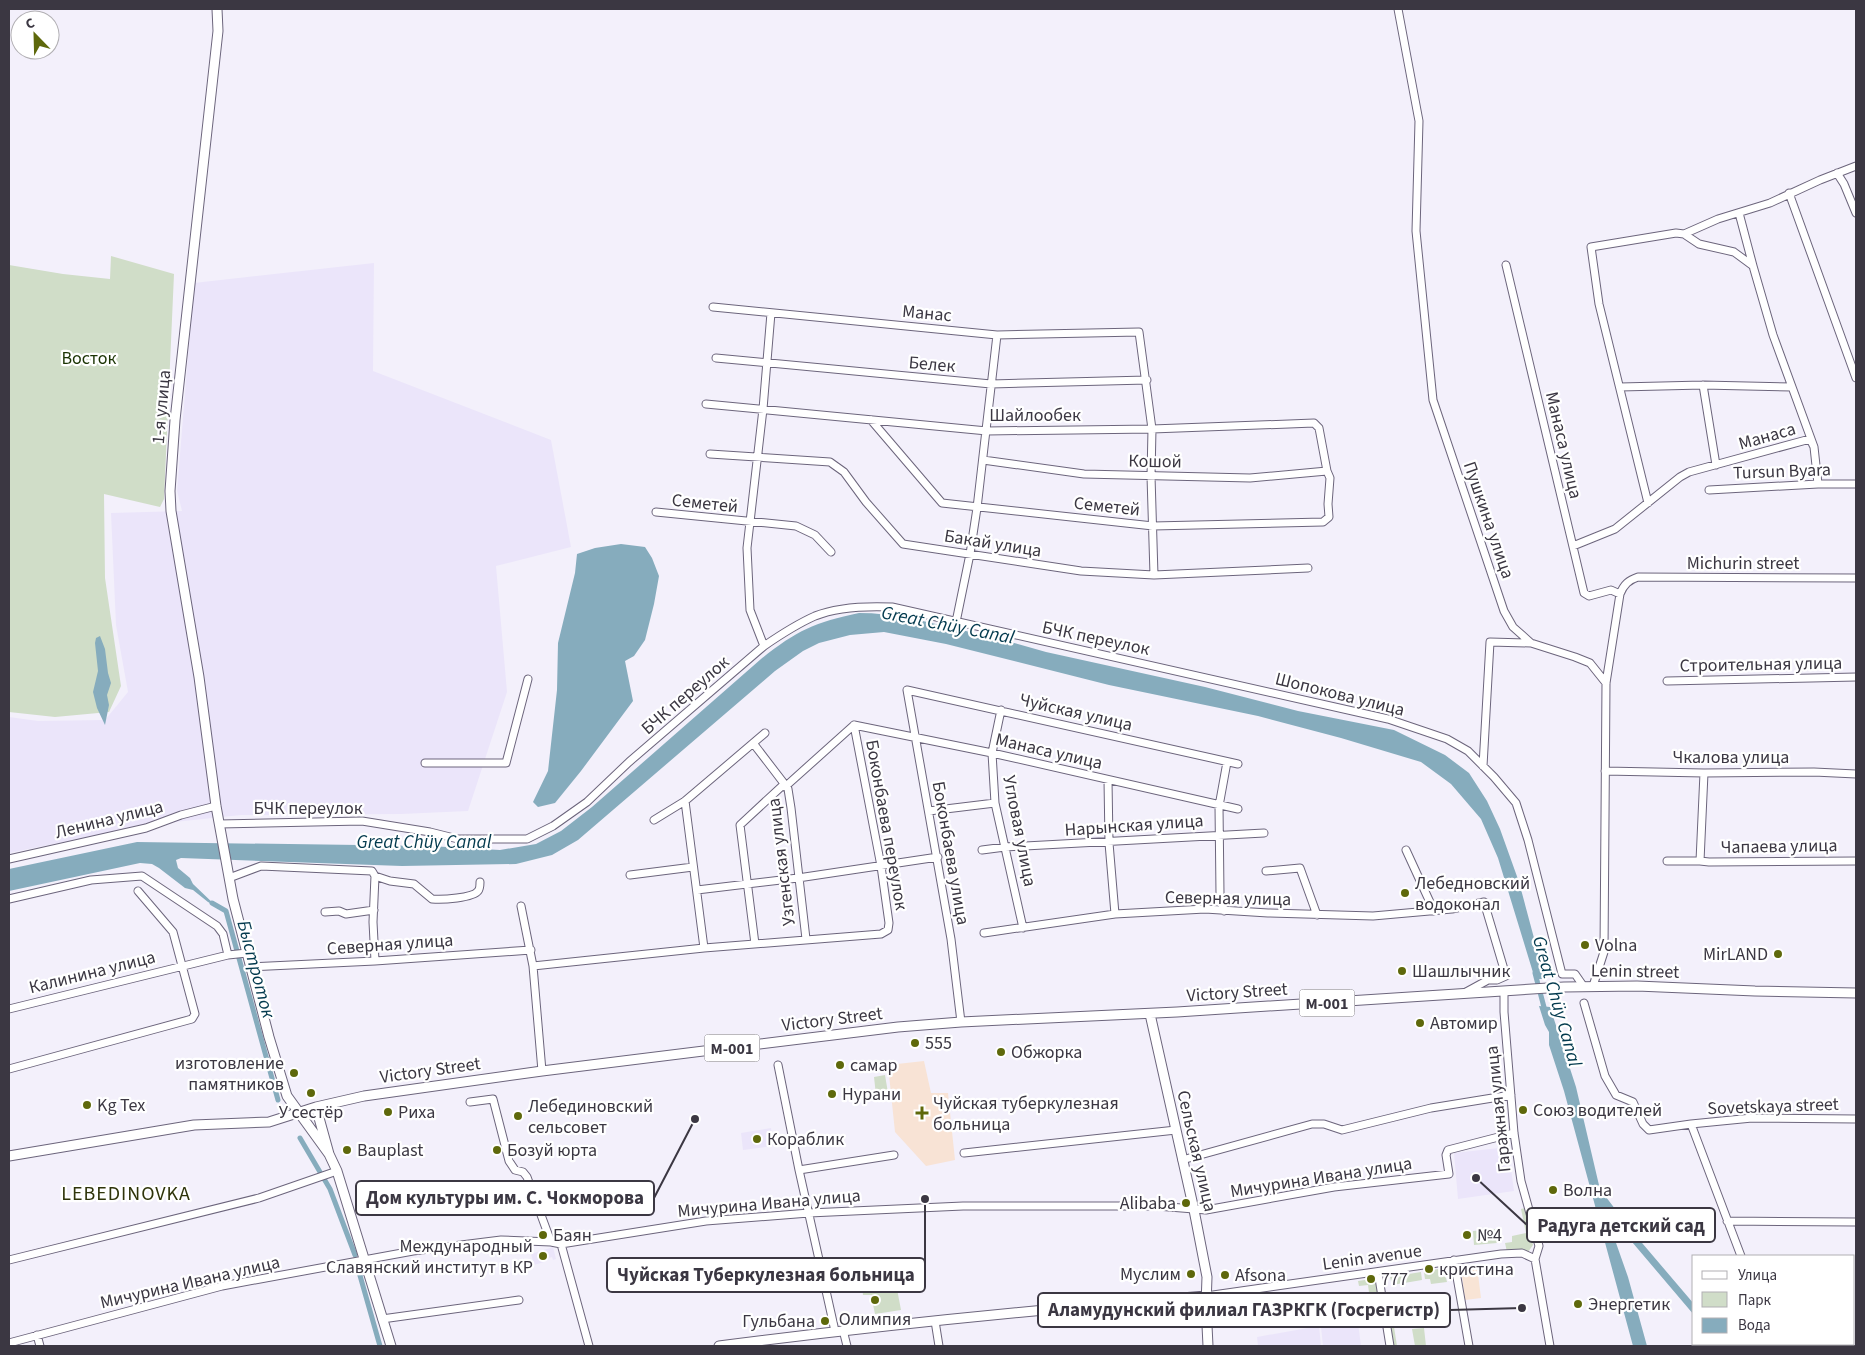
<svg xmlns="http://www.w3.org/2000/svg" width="1865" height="1355" viewBox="0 0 1865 1355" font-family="'Source Sans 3',sans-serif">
<rect width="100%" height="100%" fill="#f3f0fb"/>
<path fill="#f8e4d5" d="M1477,1266L1481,1298L1465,1300L1461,1268Z"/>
<path fill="#ebe5fa" d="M374,263L373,371L551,440L571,547L496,566L507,692L468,811L401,814L241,815L146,825L9,853V717L38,721L105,720L128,692L116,625L111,513L182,511L177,491L194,283Z
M771,1128L773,1146L743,1150L741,1133Z
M1508,1147L1514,1191L1458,1199L1454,1153Z
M553,1247L556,1259L553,1260L552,1257L544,1260V1262L534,1265L531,1254Z
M1358,1323L1361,1346H1323L1321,1327Z
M1319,1326L1321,1346H1258L1257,1337Z"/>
<path fill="#f8e3d5" d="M924,1061L931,1093H948L955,1160L926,1166L895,1132L888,1065Z"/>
<path fill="#d0ddc8" d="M111,256L174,274L164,499L160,507L104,494L105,578L121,686L109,712L55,717L9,712V265L63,274L110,279Z
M885,1075L888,1093L876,1095L874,1077Z
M1525,1208L1533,1245L1528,1252L1517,1250L1507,1252L1505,1243L1512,1242V1236L1526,1233L1521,1209Z
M1495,1229L1497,1243L1474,1245L1473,1231Z
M1438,1269L1446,1278L1447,1282L1431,1284L1430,1279H1425L1424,1272Z
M1421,1272L1422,1280L1392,1285L1390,1277Z
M894,1273L901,1310L875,1314L871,1295H863L861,1277Z
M1378,1278L1384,1321L1373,1322L1368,1285L1359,1286L1358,1281Z
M1402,1304V1306L1391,1308L1397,1346H1391L1385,1306Z
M1424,1328L1426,1346H1415L1412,1329Z"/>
<path fill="#86acbd" d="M621,544L645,547L652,558L659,576L654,604L645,640L634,656L625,661L633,701L581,771L555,803L538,807L533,802L548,771L557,690L558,643L575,573L577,554L595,548Z
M859,613C893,613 924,621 957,629C987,636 1017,643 1046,652L1205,687L1298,711L1394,730L1445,755L1469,773L1487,801L1500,829L1519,882L1545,979H1535L1498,858L1481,819L1451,784L1421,762L1341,738L1258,716L1109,685L946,644L884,632L850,635L819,643L803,651L775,671L578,840L552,855L516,864L402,866L181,858L176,860L178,868L190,878L193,884L216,906L208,902L193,890L185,888L159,868L152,864L140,863L9,891V869L137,842L429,846L500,850L536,844L561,831L592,807L761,659C796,631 815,622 859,613Z
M100,636L105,649L108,673L111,683L107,695L109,705L105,725L97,708L93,692L98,671L95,643L96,638Z
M1539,1006L1550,1007L1576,1087L1602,1198L1606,1197L1631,1230L1694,1304V1315L1621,1229L1609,1223L1628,1277L1647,1346H1633L1564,1091L1549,1045V1032L1545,1025Z"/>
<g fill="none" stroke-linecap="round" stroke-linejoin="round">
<path stroke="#86acbd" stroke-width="5" d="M212,903L226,911L278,1100
M1535,973L1545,1011
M300,1138L330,1189L355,1255
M359,1272L380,1346"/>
<g stroke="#6c657c" stroke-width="9">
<path id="minor" d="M1398,9L1419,121L1416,231L1433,400L1504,611L1513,627L1531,643L1575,657L1590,663L1606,683
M1837,173L1844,184L1856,213
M1789,193L1856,378
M1739,213L1753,266
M1684,234L1718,219L1770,203L1820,180L1856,166
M1506,265L1584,593L1589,596L1611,590L1620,594
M713,307L997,335L1139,332L1152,429L1151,476L1154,575
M716,358L991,384L1147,380
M1703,385L1716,465
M1620,387L1703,385L1792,387
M706,404L987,431L1152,429L1314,423L1319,428L1327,471L1330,478L1328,504L1329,517L1323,522L1153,526L942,503L871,420
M710,454L830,462L844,472L866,502L903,544L1081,571L1154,575L1308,568
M983,460L1084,474L1250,478L1327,471
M1709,490L1818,484H1856
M1648,503L1599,304L1591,247L1676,233L1684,234L1699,244L1734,252L1753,266L1773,335L1814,447
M656,512L796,526L815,535L831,552
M1573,546L1615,529L1680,477L1689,472L1810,439L1814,447L1818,484
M956,622L970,554L977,508L997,335
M764,646L750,610L747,548L763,409L771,313
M1667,681L1856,677
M1001,710L992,753L995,803L1023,928
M854,725L992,753L1238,809
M753,743L786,786L854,725
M425,763H506L528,679
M1483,766L1490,642L1531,643
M1605,771L1704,773L1814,772L1856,774
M1704,773L1700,861L1709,862L1856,861
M1108,780L1109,843L1115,914
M685,801L704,948
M929,811L995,803
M654,820L685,801L765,733
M219,824L362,821L430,832L458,839H527L553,826L587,802L629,762L764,646C780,635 797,624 815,616C837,607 868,606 892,607L1388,719L1447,739L1468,751L1494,777L1516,803L1528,840L1562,974H1575L1584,987
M982,850L1005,847L1264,833
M1406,850L1434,911
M9,859L146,828L181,815L216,806
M1667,861H1700
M1266,871L1300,868L1317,915
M630,875L693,867
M375,876L390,881L414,884L432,899C442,900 473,898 478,891C480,889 480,885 480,882
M229,878L261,866L372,871L375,876L373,922L375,961
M697,890L798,878L938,857
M9,899L91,880L142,876L217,926L223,934L228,955
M521,906L533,966L542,1071
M1224,911L1220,894L1219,806L1227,762
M325,912L339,911L346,914L374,910
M984,933L1115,914L1205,909L1268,913L1373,916L1452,909L1484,902L1506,976L1497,980H1488L1466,992
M755,944L740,825L781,787L786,786L788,789L791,808L806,939
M533,966L704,948L881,934L888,930L889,923L881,866L854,725
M251,967L375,961L531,950
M1593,986L1604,952L1606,683L1620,594C1624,584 1629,580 1638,577L1856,578
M1584,1003L1605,1076L1616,1095L1633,1102L1643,1124L1649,1130L1691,1124L1741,1256
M9,1009L228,955L247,953
M961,1022L951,939L907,690L1238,764
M778,1065L799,1170L835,1331
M9,1069L192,1019L195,1014L173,932L138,891
M470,1102L493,1099L509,1161L515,1170L523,1172L527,1177L551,1242
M1691,1124L1752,1118L1856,1119
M964,1153L1176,1130
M1182,1160L1312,1124H1324L1342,1130L1431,1108L1511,1095
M799,1170L894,1155
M1727,1221L1856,1222
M561,1244L589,1346
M1535,1259L1550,1346
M9,1260L259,1198L337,1171
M1454,1260L1469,1346
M1378,1272L1390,1346
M1206,1296L1501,1254L1522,1253L1535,1259L1539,1246L1521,1181L1514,1133L1504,1012V991
M382,1319L519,1300
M935,1321L939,1346
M843,1330L847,1346
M37,1335L40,1346
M9,1343L222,1286L413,1251L501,1240L551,1242L561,1244L706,1221L809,1213L963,1206H1157L1206,1210L1334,1187L1449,1174L1446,1155L1448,1150L1514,1133
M1776,1344L1777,1346"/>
</g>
<g stroke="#6c657c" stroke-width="11">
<path id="major" d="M217,9L218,31L175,420L170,491L171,511L199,677L216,806L233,899L269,1037L287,1096L329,1154
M1150,1014L1194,1210L1207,1277L1206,1305L1208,1346
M316,1107L329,1154L337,1171L391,1346
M9,1156L194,1125L269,1122L316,1107L364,1096L542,1071L898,1027L961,1022L1177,1012L1564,987L1637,986L1755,991L1856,993
M719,1346C881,1325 1043,1309 1206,1296"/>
</g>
<use href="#minor" stroke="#fff" stroke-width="7"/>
<use href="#major" stroke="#fff" stroke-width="9"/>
</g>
<g fill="#5e680b" stroke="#fff" stroke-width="2">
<circle cx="1405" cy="893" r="5"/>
<circle cx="1585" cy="945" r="5"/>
<circle cx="1778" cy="954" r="5"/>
<circle cx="1402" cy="971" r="5"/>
<circle cx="1420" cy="1023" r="5"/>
<circle cx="915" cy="1043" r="5"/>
<circle cx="1001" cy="1052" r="5"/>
<circle cx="840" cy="1065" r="5"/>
<circle cx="294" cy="1073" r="5"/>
<circle cx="311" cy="1093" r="5"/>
<circle cx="832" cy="1094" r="5"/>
<circle cx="87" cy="1105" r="5"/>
<circle cx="1523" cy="1110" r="5"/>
<circle cx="388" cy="1112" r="5"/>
<path d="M919.5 1105.5h5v5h5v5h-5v5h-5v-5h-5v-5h5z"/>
<circle cx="518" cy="1116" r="5"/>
<circle cx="757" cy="1139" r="5"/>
<circle cx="347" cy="1150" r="5"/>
<circle cx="497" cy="1150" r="5"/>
<circle cx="1553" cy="1190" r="5"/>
<circle cx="1186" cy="1203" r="5"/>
<circle cx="543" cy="1235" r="5"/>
<circle cx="1467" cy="1235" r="5"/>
<circle cx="543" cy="1256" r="5"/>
<circle cx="1429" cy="1269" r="5"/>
<circle cx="1191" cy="1274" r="5"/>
<circle cx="1225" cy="1275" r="5"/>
<circle cx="1371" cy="1279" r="5"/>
<circle cx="875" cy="1300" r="5"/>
<circle cx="1578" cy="1304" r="5"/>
<circle cx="825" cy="1321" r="5"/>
</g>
<g text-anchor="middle" stroke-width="4.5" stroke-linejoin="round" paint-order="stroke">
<g fill="#fff" stroke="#76737b" stroke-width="1">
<rect x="1299.5" y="989.5" width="55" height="27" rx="4"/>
<rect x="704.5" y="1034.5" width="55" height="27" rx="4"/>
</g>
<g font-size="16" font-weight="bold" fill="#3b3742">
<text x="1327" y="1009">М-001</text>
<text x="732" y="1054">М-001</text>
</g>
<g font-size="18" fill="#3b3742" stroke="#fff">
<text transform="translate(927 313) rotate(5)" y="6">Манас</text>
<text transform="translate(932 364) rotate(5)" y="6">Белек</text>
<text transform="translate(161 407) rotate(-85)" y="6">1-я улица</text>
<text x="1035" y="421">Шайлообек</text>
<text transform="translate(1767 436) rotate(-16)" y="6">Манаса</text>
<text transform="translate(1564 445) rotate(77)" y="6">Манаса улица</text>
<text transform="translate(1155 461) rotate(1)" y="6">Кошой</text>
<text transform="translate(1782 471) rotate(-2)" y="6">Tursun Byara</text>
<text transform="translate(705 503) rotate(6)" y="6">Семетей</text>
<text transform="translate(1107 506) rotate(6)" y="6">Семетей</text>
<text transform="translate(1489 520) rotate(71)" y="6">Пушкина улица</text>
<text transform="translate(993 543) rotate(9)" y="6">Бакай улица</text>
<text x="1743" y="569">Michurin street</text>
<text transform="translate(1096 638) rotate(12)" y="6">БЧК переулок</text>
<text transform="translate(1761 664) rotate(-1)" y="6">Строительная улица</text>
<text transform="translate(1340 694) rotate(14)" y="6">Шопокова улица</text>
<text transform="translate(685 695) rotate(-41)" y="6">БЧК переулок</text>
<text transform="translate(1076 712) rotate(13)" y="6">Чуйская улица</text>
<text transform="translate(1049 751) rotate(13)" y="6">Манаса улица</text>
<text x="1731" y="763">Чкалова улица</text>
<text x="308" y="814">БЧК переулок</text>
<text transform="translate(109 819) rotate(-14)" y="6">Ленина улица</text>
<text transform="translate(887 825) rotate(80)" y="6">Боконбаева переулок</text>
<text transform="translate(1134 825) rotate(-4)" y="6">Нарынская улица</text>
<text transform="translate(1020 831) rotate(79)" y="6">Угловая улица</text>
<text transform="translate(1779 846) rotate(-1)" y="6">Чапаева улица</text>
<text transform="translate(951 853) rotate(80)" y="6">Боконбаева улица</text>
<text transform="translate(781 862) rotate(-97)" y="6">Узгенская улица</text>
<text transform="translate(1228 898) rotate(1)" y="6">Северная улица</text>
<text transform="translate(390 944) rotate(-4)" y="6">Северная улица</text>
<text transform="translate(1635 971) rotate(1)" y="6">Lenin street</text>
<text transform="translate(92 972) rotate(-14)" y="6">Калинина улица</text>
<text transform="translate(1237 992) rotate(-4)" y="6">Victory Street</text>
<text transform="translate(832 1019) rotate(-7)" y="6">Victory Street</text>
<text transform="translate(430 1070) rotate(-8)" y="6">Victory Street</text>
<text transform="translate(1773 1106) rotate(-2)" y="6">Sovetskaya street</text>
<text transform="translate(1498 1109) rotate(-96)" y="6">Гаражная улица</text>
<text transform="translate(1197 1151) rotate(77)" y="6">Сельская улица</text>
<text transform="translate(1321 1177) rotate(-9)" y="6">Мичурина Ивана улица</text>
<text transform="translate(769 1203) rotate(-5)" y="6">Мичурина Ивана улица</text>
<text transform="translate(1372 1257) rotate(-8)" y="6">Lenin avenue</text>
<text transform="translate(190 1282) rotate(-13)" y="6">Мичурина Ивана улица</text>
</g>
<g font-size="18" fill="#1b3404" stroke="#fff">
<text x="89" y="364">Восток</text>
</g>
<g font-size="18" fill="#3b3742" stroke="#fff" text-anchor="start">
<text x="1415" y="889">Лебедновский<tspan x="1415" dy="21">водоконал</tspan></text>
<text x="1595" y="951">Volna</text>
<text x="1768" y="960" text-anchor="end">MirLAND</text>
<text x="1412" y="977">Шашлычник</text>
<text x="1430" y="1029">Автомир</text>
<text x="925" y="1049">555</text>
<text x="1011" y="1058">Обжорка</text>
<text x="284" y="1069" text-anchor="end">изготовление<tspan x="284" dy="21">памятников</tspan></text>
<text x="850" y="1071">самар</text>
<text x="842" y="1100">Нурани</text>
<text x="933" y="1109">Чуйская туберкулезная<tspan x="933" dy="21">больница</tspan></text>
<text x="97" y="1111">Kg Tex</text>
<text x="528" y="1112">Лебединовский<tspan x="528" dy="21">сельсовет</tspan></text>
<text x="1533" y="1116">Союз водителей</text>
<text x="311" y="1118" text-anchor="middle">У сестёр</text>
<text x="398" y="1118">Риха</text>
<text x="767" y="1145">Кораблик</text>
<text x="357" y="1156">Bauplast</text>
<text x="507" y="1156">Бозуй юрта</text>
<text x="1563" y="1196">Волна</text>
<text x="1176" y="1209" text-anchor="end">Alibaba</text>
<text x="553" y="1241">Баян</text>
<text x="1477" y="1241">№4</text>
<text x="533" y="1252" text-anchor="end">Международный<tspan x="533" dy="21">Славянский институт в КР</tspan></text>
<text x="1439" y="1275">кристина</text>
<text x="1181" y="1280" text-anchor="end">Муслим</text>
<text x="1235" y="1281">Afsona</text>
<text x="1381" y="1285">777</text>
<text x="1588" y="1310">Энергетик</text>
<text x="875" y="1325" text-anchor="middle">Олимпия</text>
<text x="815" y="1327" text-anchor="end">Гульбана</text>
</g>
<g font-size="19" font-style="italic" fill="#033a4e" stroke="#fff">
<text transform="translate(948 624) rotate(11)" y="7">Great Chüy Canal</text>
<text x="424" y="848">Great Chüy Canal</text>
<text transform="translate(257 969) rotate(75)" y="7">Быстроток</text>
<text transform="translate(1558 1001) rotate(74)" y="7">Great Chüy Canal</text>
</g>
<g font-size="20" letter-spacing="1" fill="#2f340b" stroke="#fff">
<text x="126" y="1200">LEBEDINOVKA</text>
</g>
</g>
<path fill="none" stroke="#3b3742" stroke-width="2" d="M695 1119L654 1198M1476 1178L1527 1225M925 1199L925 1275M1522 1308L1450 1310"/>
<g fill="#3b3742" stroke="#fff" stroke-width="2">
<circle cx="695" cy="1119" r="5"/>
<circle cx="1476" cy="1178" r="5"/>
<circle cx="925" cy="1199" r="5"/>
<circle cx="1522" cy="1308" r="5"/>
</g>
<g fill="#fff" stroke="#3b3742" stroke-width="2">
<rect x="356" y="1181" width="298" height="34" rx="5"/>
<rect x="1527" y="1208" width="188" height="34" rx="5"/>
<rect x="607" y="1258" width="318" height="34" rx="5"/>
<rect x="1038" y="1293" width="412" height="34" rx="5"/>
</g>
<g font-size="19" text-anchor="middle" font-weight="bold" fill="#3b3742">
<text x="505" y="1204">Дом культуры им. С. Чокморова</text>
<text x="1621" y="1232">Радуга детский сад</text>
<text x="766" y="1281">Чуйская Туберкулезная больница</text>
<text x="1244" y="1316">Аламудунский филиал ГАЗРКГК (Госрегистр)</text>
</g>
<rect width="1865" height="1355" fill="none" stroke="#3b3742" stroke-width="20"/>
<rect x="1692" y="1255" width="162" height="90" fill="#ffffff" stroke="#b1afb3"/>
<rect x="1702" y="1271" width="25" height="8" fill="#ffffff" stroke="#b1afb3"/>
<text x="1738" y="1280" font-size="15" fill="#3b3742">Улица</text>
<rect x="1702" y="1292" width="25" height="15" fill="#d0ddc8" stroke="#b1afb3"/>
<text x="1738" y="1305" font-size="15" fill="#3b3742">Парк</text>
<rect x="1702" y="1318" width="25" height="15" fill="#86acbd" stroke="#b1afb3"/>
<text x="1738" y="1330" font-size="15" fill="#3b3742">Вода</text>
<g transform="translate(35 35) rotate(337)"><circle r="24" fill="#ffffff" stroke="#b1afb3"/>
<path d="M0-4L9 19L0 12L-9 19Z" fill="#5e680b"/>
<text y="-8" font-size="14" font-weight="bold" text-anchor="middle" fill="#3b3742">С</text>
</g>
</svg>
